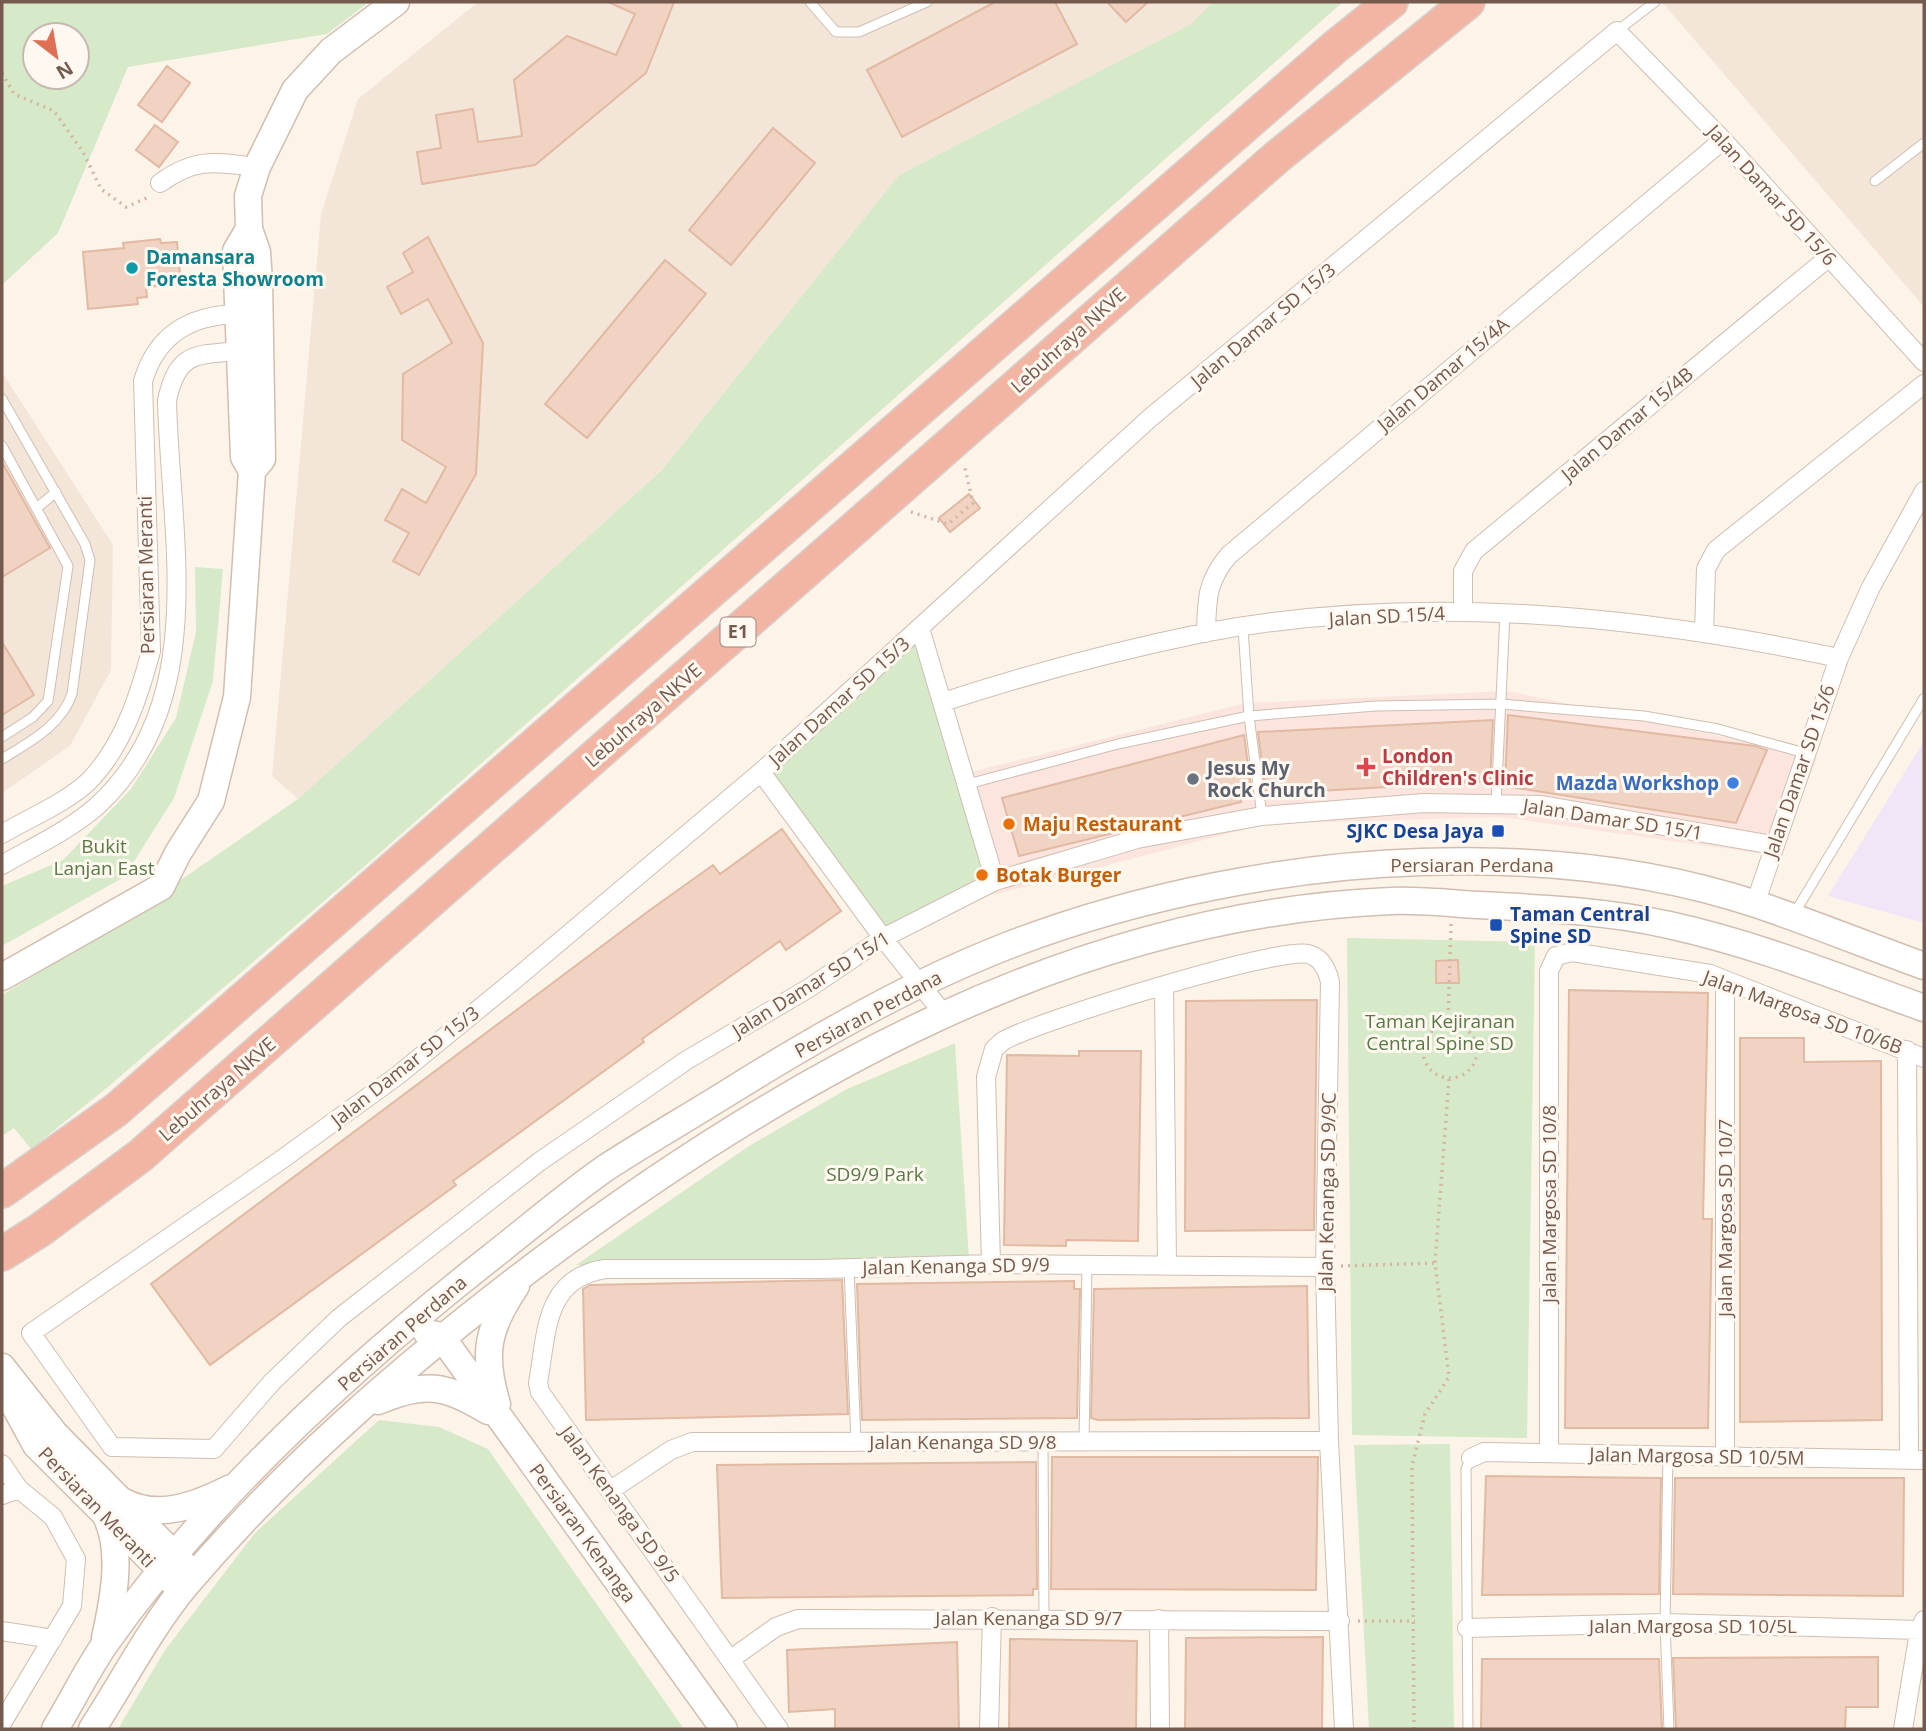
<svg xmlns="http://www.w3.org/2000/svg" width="1926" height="1731" viewBox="0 0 1926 1731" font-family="'Open Sans',sans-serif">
<rect width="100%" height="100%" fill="#fcf4e9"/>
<path fill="#f3e6d8" d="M478,2H1212L1191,24L899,175L662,470L298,799L272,776L321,214L358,99Z
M1662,2H1924V307Z
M2,372L113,545L111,670L70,746L2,793Z"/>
<path fill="#fbe5de" d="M1507,691L1817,757L1780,856L1500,817L1265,824L993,895L955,776L1246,703Z"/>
<path fill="#f1e6f8" d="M1924,741V923L1828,896Z"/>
<path fill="#d6e9c8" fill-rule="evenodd" d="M2,2H369L327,34L128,67L58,233L2,285ZM77,35V77H35V35Z
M1212,2H1343L373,859L109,1086L31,1149L14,1128L2,1136V995L107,931L298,799L662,470L899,175L1191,24Z
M195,567L223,569L213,681L174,798L124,877L2,946V886L63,860L131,789L176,718L196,632Z
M916,639L987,876L886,931L769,776Z
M1347,938L1535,942L1527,1438L1352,1435Z
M955,1043L969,1260L576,1265L749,1146L845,1090Z
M379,1420L439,1427L488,1449L684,1729H118L165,1650L255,1533Z
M1450,1444L1454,1729H1369L1354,1445Z"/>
<path fill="#f0d3c2" stroke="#e2b9a3" stroke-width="2" d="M608,2H674L646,73L535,165L422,184L417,152L441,148L436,115L473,109L478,142L522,136L514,80L567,36L616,55L635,14Z
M995,2H1055L1077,44L902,137L867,70Z
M1107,2H1148L1126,22Z
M167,66L190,83L162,122L138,105Z
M155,125L178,142L159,167L136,150Z
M773,128L815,163L731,265L689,230Z
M428,237L483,343L476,474L419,575L393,561L409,533L385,520L402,489L426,503L446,467L402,440L403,374L452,343L428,299L401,314L387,287L413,272L403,253Z
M160,239L161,243L177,242L181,284L146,287L147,297L137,298L138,304L88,309L83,252L124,248L123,243Z
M665,260L706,294L587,438L545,404Z
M2,462L50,548L2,577Z
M969,494L980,508L950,532L939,518Z
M2,642L34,695L2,715Z
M1508,715L1755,746L1767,750L1736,823L1505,786Z
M1493,720L1490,781L1266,794L1258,732Z
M1244,735L1252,795L1241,796V802L1019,856L1002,798Z
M782,829L841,911L786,950L780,941L642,1039L644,1042L453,1181L456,1185L210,1365L151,1284L650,910L713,865L720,874Z
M1458,960L1459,983H1436V961Z
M1569,990L1708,993L1703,1219H1712L1708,1428H1565Z
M1317,1000L1314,1230L1185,1231L1186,1001Z
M1740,1038H1804V1062L1881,1061L1882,1420L1740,1422Z
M1079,1051H1141L1138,1241L1066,1240V1246L1004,1245L1007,1055L1079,1056Z
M842,1280L848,1414L586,1420L583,1289L590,1285Z
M1074,1281V1289H1080L1077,1418L862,1420L857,1284Z
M1307,1286L1309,1418L1098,1420L1091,1418L1094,1289Z
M1052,1457H1318L1316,1590L1051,1589Z
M1036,1462L1037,1589H1033V1595L722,1598L717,1465Z
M1486,1476L1661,1478L1659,1594L1482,1595Z
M1675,1478H1904L1903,1596L1673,1594Z
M1323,1637L1322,1729H1185L1186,1638Z
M1010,1639L1137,1641L1136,1729H1009Z
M957,1642L959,1729H835V1709L789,1712L787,1650Z
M1878,1657V1707H1846L1845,1729H1676L1673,1658Z
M1482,1659H1659L1662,1729H1481Z"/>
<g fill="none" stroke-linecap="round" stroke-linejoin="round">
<g stroke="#cfbeb2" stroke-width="11">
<path id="lane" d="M810,2L836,32H859L927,2
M1617,31L1655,2
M1875,181L1924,143
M2,399L85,544L90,560L72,694C61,726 29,742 2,759
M2,446L68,566L48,701L33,717L2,737
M38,507L56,492
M1243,628L1249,716L1262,816
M968,784L1118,744L1249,716L1376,706L1501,704L1644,716L1718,729L1805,753
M1496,804L1505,614
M1794,914L1924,698
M849,1268L856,1442
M1043,1442L1044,1618
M1084,1442L1087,1265
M1668,1455L1665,1623L1669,1729
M1468,1729L1466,1469L1471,1458"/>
</g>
<g stroke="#cfbeb2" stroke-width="20">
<path id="street" d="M160,183C196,157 215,162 257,167
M1463,612V571L1474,551L1829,257
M920,628L995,881
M1206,633C1207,600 1206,582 1229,555L1723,140
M1704,633L1706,569L1716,550L1924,384
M943,702C1029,674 1115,651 1203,633C1413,593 1632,614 1839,658
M761,772L883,938L943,1013
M2,834C29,818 66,803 89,781C123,746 139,696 151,651L143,381C157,334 191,315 238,314
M1773,845L1542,805L1424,803L1262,816L1137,839L995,881L883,938L809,988L687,1060L539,1162L339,1318L272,1382L214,1449L112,1447L31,1333L281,1160L397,1076L513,981L761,772L1150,418L1617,31L1723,140L1924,362
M2,865C33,847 70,830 97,806C211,702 170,536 167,400C178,352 194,355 239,351
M1755,904L1839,658L1871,587L1924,491
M1164,986L1167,1266
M1907,1050L1909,1460
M991,1264L986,1077L994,1049L1003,1041C1037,1021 1277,947 1308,954C1321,957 1327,969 1330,982L1325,1267L1329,1441L1344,1729
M1549,1453V971L1556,956L1572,952L1710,974L1924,1058
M1725,1456V980
M1471,1458L1484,1452L1924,1460
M2,1464L19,1489L53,1517L76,1559L72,1606L2,1723
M611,1490L671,1450L692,1442L1329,1441
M2,1495L19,1489
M1159,1619L1160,1729
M1467,1628L1665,1623L1920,1630
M2,1631L53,1639
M731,1659L776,1627L798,1619L1340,1621
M779,1729L540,1392L538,1383C547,1333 544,1278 605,1269H822L991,1264L1325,1267
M989,1729L992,1617
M1903,1729L1919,1632L1924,1620"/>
</g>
<g stroke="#d2beb0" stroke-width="29">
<path id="secondary" d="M252,471L262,459L259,281L257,252L249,229L248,196L257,167L295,90L331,51L396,2
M2,977L161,887L178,853L211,801L237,697L252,471L244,457L236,251L249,229
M427,1333L441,1336L724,1729
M2,1367L55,1434L186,1567
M9,1386L13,1403L36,1445L173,1582
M378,1401C425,1381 446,1385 488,1411
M497,1404C482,1354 487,1329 516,1286
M122,1501C158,1521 197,1505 231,1488
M105,1638C113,1602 123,1553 107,1518
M55,1729C72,1701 87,1670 105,1644C207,1499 355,1364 494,1255C531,1226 568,1194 607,1167C647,1141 689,1117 729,1092C819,1036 913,982 1012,944C1138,896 1287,866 1421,862C1534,858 1652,869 1759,905C1814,924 1869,946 1924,966
M92,1729C122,1683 151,1627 186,1585C288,1465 409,1361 534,1266C783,1079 1072,914 1391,901C1419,900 1448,903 1477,905C1541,908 1606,911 1669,925C1756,944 1840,978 1924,1008"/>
</g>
<g stroke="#d8d1cd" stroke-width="36">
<path id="highway" d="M2,1191L116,1110L1335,47L1391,2
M2,1254L40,1230L140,1156L1277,157L1468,2"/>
</g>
<path stroke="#d5b6a5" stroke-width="3.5" stroke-dasharray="2 5" stroke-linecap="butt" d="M2,73L14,94L54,111L83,152L101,189L126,207L149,197
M911,512L948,524L973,503L964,464
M1423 1051a27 27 0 1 1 54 0a27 27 0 1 1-54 0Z
M1448,1024L1451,924
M1341,1266L1434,1263
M1358,1621H1415
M1414,1729L1412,1466L1425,1414L1449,1377L1435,1263L1449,1079"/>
<use href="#lane" stroke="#fff" stroke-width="9"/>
<use href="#street" stroke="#fff" stroke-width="18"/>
<use href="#secondary" stroke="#fff" stroke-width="26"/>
<use href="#highway" stroke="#f2b5a3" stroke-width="33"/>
</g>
<circle fill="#0f9aa8" stroke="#fef8f0" stroke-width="2.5" cx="132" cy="268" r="7"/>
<path fill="#e0444e" stroke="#fef8f0" stroke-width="2.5" d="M1362.5 756.5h7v7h7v7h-7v7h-7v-7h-7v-7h7z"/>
<circle fill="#6b7280" stroke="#fef8f0" stroke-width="2.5" cx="1193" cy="779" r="7"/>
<circle fill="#3f7fe0" stroke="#fef8f0" stroke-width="2.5" cx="1733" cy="783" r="7"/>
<g fill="#e8710a" stroke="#fef8f0" stroke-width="2.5">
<circle cx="1009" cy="824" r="7"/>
<circle cx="982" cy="875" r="7"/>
</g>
<g fill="#1a4fb4" stroke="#fef8f0" stroke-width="2.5">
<rect x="1491" y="824" width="14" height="14" rx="3.5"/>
<rect x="1489" y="918" width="14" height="14" rx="3.5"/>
</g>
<g text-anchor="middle" stroke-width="6" stroke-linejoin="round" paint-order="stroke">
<rect fill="#fef8f0" stroke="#9e897f" stroke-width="2" x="720.5" y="617.5" width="35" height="29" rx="5"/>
<g font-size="18" font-weight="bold" fill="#755a4e">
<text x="738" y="638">E1</text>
</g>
<g font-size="19" fill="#755a4e" stroke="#fef8f0">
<text transform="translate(1772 195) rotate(48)" y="7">Jalan Damar SD 15/6</text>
<text transform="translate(1263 325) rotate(-40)" y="7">Jalan Damar SD 15/3</text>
<text transform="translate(1068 340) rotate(-42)" y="7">Lebuhraya NKVE</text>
<text transform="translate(1443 374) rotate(-40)" y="7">Jalan Damar 15/4A</text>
<text transform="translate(1627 424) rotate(-40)" y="7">Jalan Damar 15/4B</text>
<text transform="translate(146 575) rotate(-91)" y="7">Persiaran Meranti</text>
<text transform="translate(1387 616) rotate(-3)" y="7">Jalan SD 15/4</text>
<text transform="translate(839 701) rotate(-42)" y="7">Jalan Damar SD 15/3</text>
<text transform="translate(643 715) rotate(-41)" y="7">Lebuhraya NKVE</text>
<text transform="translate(1799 771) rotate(-71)" y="7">Jalan Damar SD 15/6</text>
<text transform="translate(1613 819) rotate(9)" y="7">Jalan Damar SD 15/1</text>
<text x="1472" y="872">Persiaran Perdana</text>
<text transform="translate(811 984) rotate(-32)" y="7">Jalan Damar SD 15/1</text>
<text transform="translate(1803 1012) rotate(20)" y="7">Jalan Margosa SD 10/6B</text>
<text transform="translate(868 1014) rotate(-28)" y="7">Persiaran Perdana</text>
<text transform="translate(405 1066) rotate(-38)" y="7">Jalan Damar SD 15/3</text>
<text transform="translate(217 1089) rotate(-41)" y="7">Lebuhraya NKVE</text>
<text transform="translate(1327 1192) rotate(-89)" y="7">Jalan Kenanga SD 9/9C</text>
<text transform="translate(1549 1204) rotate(-90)" y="7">Jalan Margosa SD 10/8</text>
<text transform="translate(1725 1218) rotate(-90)" y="7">Jalan Margosa SD 10/7</text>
<text transform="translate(956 1266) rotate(-1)" y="7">Jalan Kenanga SD 9/9</text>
<text transform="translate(402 1333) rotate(-41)" y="7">Persiaran Perdana</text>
<text x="963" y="1449">Jalan Kenanga SD 9/8</text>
<text transform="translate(1697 1456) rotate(1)" y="7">Jalan Margosa SD 10/5M</text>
<text transform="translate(620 1504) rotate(54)" y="7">Jalan Kenanga SD 9/5</text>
<text transform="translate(97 1507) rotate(46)" y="7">Persiaran Meranti</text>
<text transform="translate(583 1533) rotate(54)" y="7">Persiaran Kenanga</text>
<text x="1029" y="1625">Jalan Kenanga SD 9/7</text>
<text x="1693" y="1633">Jalan Margosa SD 10/5L</text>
</g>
<g font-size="19" font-weight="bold" fill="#0d838f" stroke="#fef8f0" text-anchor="start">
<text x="146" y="264">Damansara<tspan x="146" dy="22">Foresta Showroom</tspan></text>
</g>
<g font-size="19" font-weight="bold" fill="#be3a42" stroke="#fef8f0" text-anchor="start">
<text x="1382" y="763">London<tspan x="1382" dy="22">Children's Clinic</tspan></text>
</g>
<g font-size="19" font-weight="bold" fill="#5b616d" stroke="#fef8f0" text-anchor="start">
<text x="1207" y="775">Jesus My<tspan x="1207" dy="22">Rock Church</tspan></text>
</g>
<g font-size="19" font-weight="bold" fill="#366cbe" stroke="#fef8f0" text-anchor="end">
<text x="1719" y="790">Mazda Workshop</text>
</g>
<g font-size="19" font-weight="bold" fill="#c56008" stroke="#fef8f0" text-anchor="start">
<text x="1023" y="831">Maju Restaurant</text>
<text x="996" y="882">Botak Burger</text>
</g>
<g font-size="19" font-weight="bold" fill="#164399" stroke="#fef8f0" text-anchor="end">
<text x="1484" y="838">SJKC Desa Jaya</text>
<text x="1510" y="921" text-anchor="start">Taman Central<tspan x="1510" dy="22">Spine SD</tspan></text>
</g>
<g font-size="19" fill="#577a46" stroke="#fef8f0">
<text x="104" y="853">Bukit<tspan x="104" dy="22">Lanjan East</tspan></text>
<text x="1440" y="1028">Taman Kejiranan<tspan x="1440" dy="22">Central Spine SD</tspan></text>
<text x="875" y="1181">SD9/9 Park</text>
</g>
</g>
<rect width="1926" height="1731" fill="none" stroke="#755a4e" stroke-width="7"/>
<g transform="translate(56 56) rotate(149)"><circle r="33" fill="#fef8f0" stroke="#c7b9af" stroke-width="2"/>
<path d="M0-5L12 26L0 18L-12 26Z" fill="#df6f55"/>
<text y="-10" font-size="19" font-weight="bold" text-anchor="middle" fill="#755a4e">N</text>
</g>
</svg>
